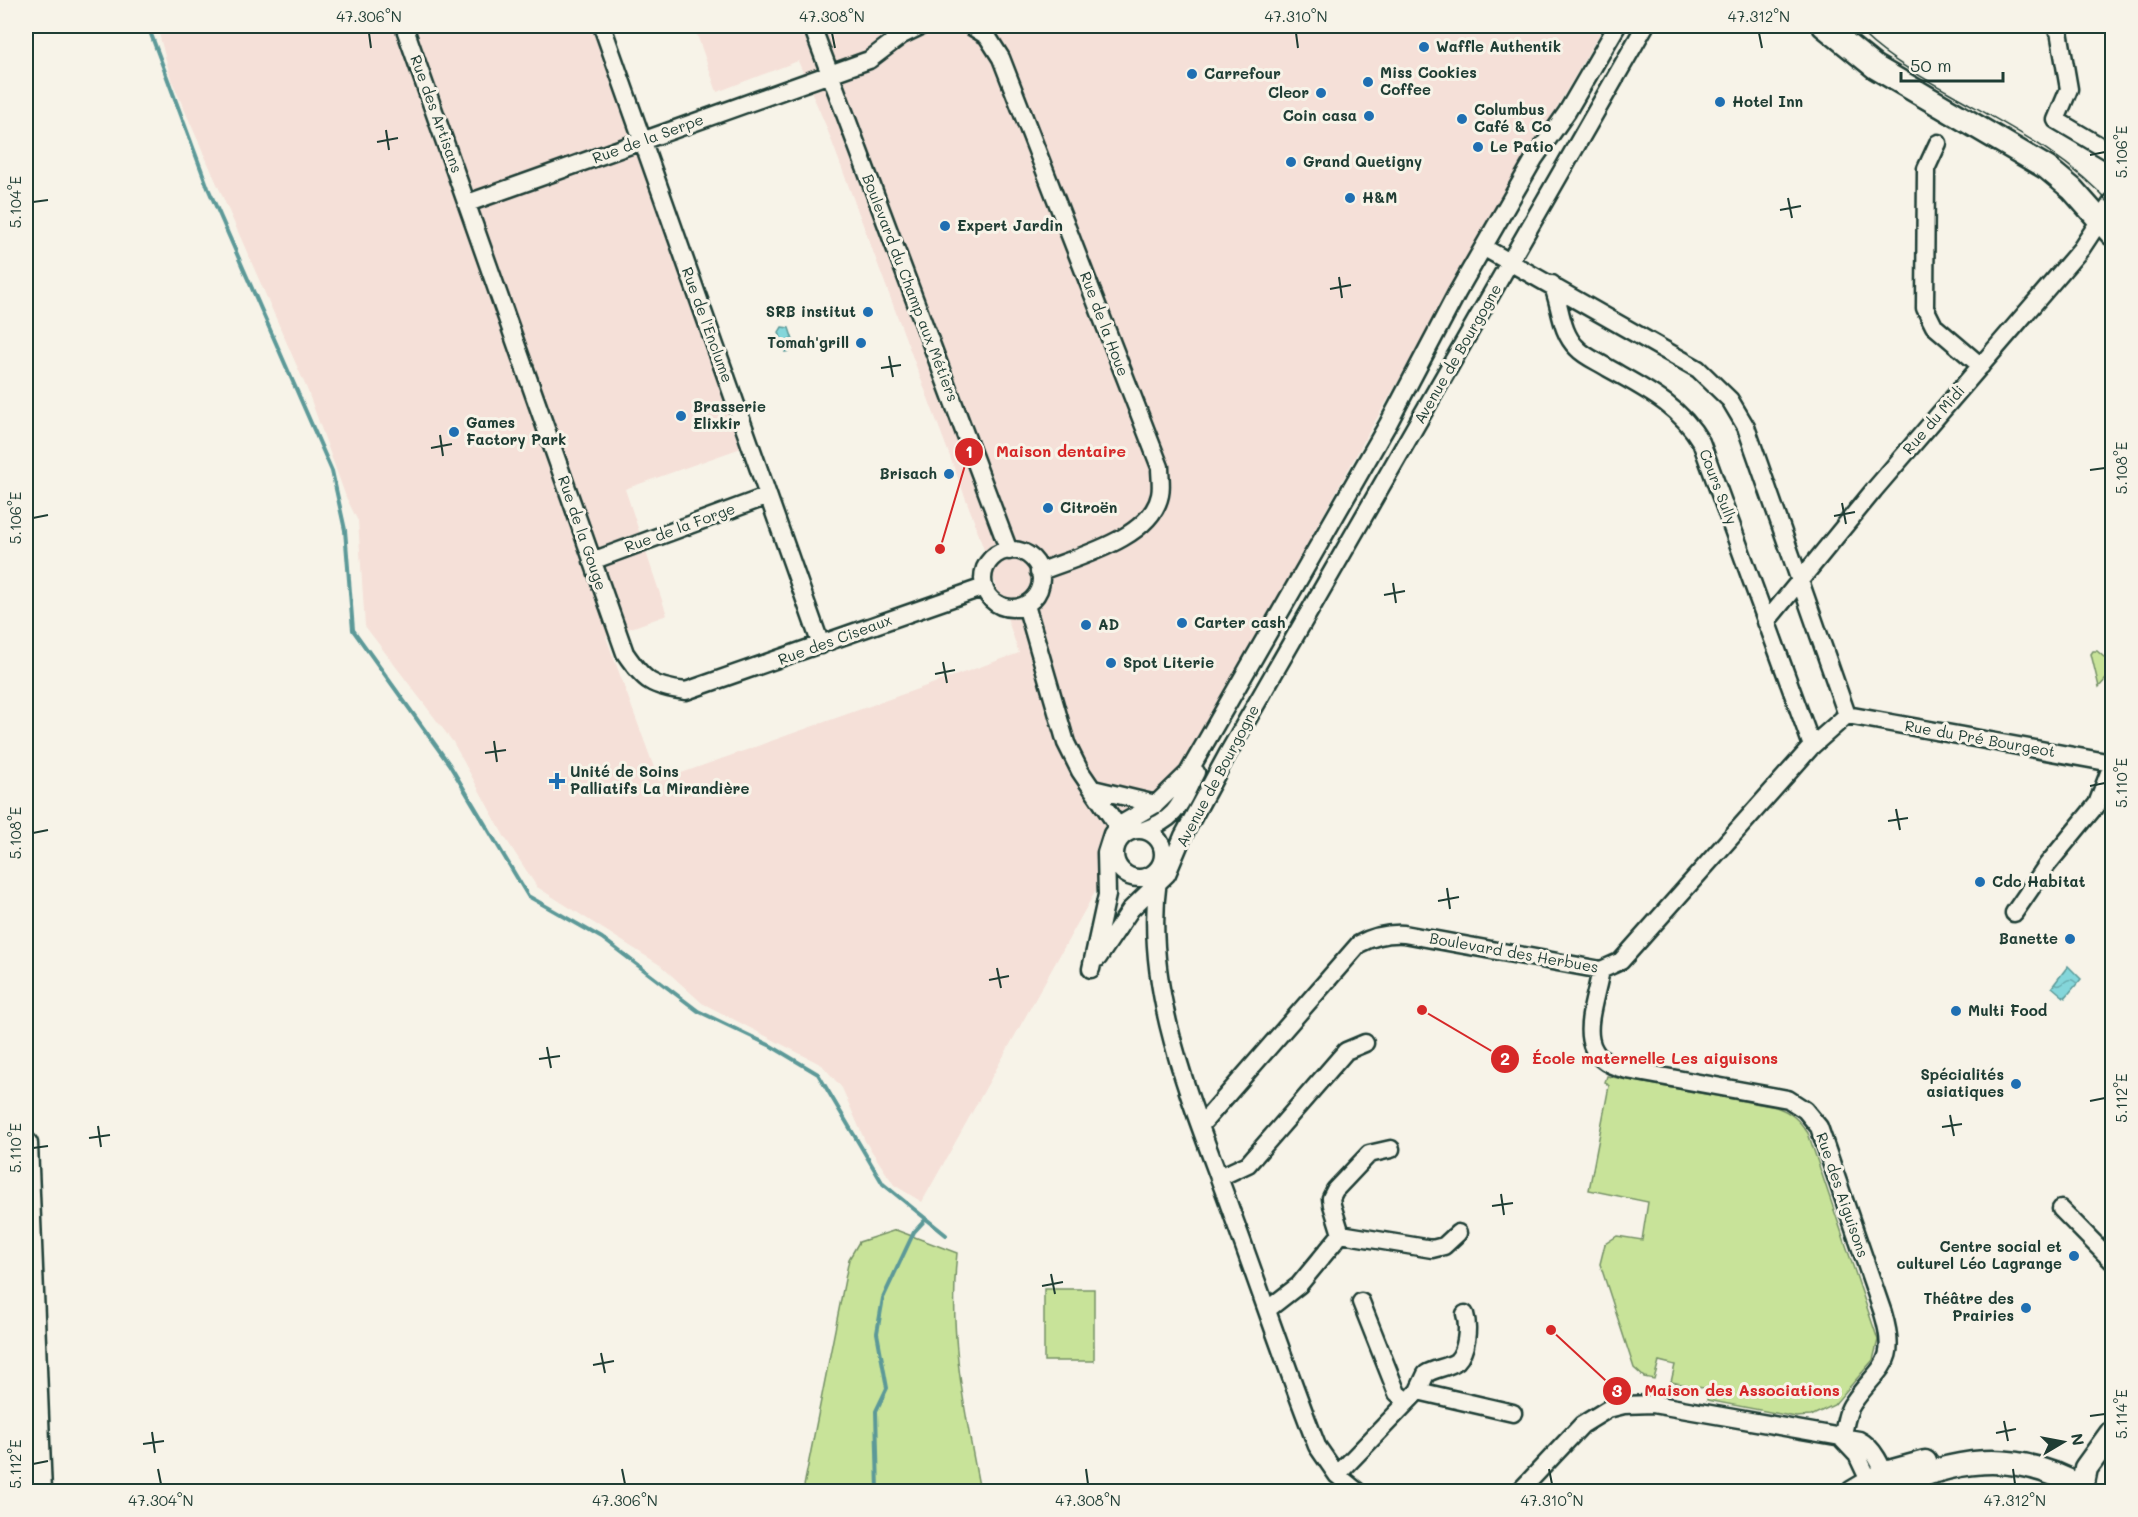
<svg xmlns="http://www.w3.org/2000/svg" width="2138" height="1517" viewBox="0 0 2138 1517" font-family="Mali,sans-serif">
<defs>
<pattern id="water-waves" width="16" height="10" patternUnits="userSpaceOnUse" patternTransform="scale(1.5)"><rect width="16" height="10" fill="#84d6da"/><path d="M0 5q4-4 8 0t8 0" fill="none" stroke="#6bafb2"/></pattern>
</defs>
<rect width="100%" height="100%" fill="#f7f3e8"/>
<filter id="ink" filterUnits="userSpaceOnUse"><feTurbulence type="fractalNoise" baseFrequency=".0167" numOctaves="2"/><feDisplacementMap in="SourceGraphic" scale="12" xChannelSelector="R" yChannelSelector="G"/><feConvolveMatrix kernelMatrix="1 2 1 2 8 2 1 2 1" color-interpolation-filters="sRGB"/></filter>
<g filter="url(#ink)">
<path fill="#f5e0d8" d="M157,26H595L744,447L625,489L667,615L606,637L659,781L1019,653L973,518L826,126L798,61L717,92L694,26H1604L1369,432L1201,737L1095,892L922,1202L894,1185L865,1141L842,1088L822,1065L702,1003L660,965L537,887L504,836L453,742L365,626L358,521L346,497L307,389L171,79Z"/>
<path fill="#c8e399" stroke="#749066" stroke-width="1.5" d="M2093,651H2097L2112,664V672L2099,687L2091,654Z
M1607,1076L1776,1107C1791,1112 1799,1120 1808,1133L1878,1340L1873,1360L1834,1405L1811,1416L1796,1417L1707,1400L1709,1389L1671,1382L1675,1365L1659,1361L1654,1379L1644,1377L1634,1368L1600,1264L1605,1244L1617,1236L1642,1240L1648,1202L1589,1190L1609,1086L1605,1082Z
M896,1230L957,1253C948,1335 965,1412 980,1491H803L849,1259L859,1242Z
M1044,1289H1094V1361H1044Z"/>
<path fill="url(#water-waves)" stroke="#5c9998" stroke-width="1.5" d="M782,327L789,328L796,349L785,352L779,332Z
M2068,966L2081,979L2065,998L2052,987Z"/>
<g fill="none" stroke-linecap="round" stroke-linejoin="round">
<path stroke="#5c9998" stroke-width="4" d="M148,26L208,188L332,471L345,530L353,630L449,764L528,896L602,938L698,1011L771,1046L818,1074L883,1184L946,1235
M878,1492L876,1411L887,1388L877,1333L883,1298L914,1232L926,1219"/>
<g stroke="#1f3d34" stroke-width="21">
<path id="street" d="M404,26L625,653C644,681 652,687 686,691L984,587
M602,26L821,645
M812,26L1009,551
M971,26L987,36L1001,58L1160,467C1160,476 1162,487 1160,495C1151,539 1076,557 1039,572
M2054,26L2059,31L2069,89L2056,120L2112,153
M1938,143L1926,169L1925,308L1934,326L1981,366
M468,203L869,60L902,35L921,26
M1490,251L1698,369L1730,400L1746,427L1847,715
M1552,284C1561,305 1560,332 1577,348C1585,357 1599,362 1608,368C1645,389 1679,405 1701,442L1812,746
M983 579a29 29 0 1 1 58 0a29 29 0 1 1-58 0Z
M592,561L768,496
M1026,605L1066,743L1080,771L1123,834
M1766,622L1874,490L2081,249L2112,202
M1847,715L2112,763
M1093,789L1156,804
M1144,830C1179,818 1180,803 1196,772
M1115 854a24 24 0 1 1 48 0a24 24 0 1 1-48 0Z
M1158,879C1142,994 1195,1109 1233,1216C1261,1292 1287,1370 1317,1446L1337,1475L1358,1492
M2014,913L2047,865L2097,804L2112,765
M1098,958L1131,909L1167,874L1183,836L1227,755L1645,26
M1091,969L1107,895L1106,853L1112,834L1118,826L1156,804L1188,773L1388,424L1457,293L1534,159L1567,112L1617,26
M1601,970C1593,1013 1570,1057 1627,1070L1788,1099L1805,1110L1819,1127L1883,1313C1899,1366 1879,1365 1853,1403C1846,1412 1845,1427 1842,1439
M1201,1125L1359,944C1374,936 1387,933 1404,934L1601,970L1621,961L1812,746L1847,715
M1220,1177L1248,1164L1346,1051L1365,1043
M2061,1209L2112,1261
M1341,1234L1332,1205L1331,1198L1335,1190L1369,1154L1391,1149
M1361,1302L1397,1393L1406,1401
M1267,1310L1299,1285L1341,1234L1432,1249L1444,1246L1458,1233
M1418,1391L1426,1374C1435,1368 1448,1368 1457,1361C1467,1351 1469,1327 1465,1314
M1842,1439L1857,1455L1874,1491
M1337,1475L1418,1391L1513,1413
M1519,1492L1582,1425L1608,1409L1624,1405L1653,1404L1859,1440C1874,1447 1882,1467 1888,1482"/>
</g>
<g stroke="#1f3d34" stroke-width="27">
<path id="secondary" d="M1824,26L1875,67L2047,168L2072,189L2112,234
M26,1144L40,1492
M1853,1492L1885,1473L1925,1462
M1884,1492C1951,1458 2015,1448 2082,1488L2086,1468L2112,1432"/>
</g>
<use href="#street" stroke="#f7f3e8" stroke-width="16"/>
<use href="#secondary" stroke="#f7f3e8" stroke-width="22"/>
<path stroke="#1f3d34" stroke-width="1.5" d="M1855,26C1880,54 1915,73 1948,92C2006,125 2068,155 2112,206"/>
</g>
</g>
<path fill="none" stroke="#1f3d34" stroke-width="2" d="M369,33L371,48M832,33L835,48M1296,33L1298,48M1759,33L1762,48M386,130L389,150M377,142L398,138M2090,155L2105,152M1788,198L1792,218M33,202L48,200M1780,210L1801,206M1339,277L1342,298M1330,289L1351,285M889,356L893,377M881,368L901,365M440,435L443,456M431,448L452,444M2090,470L2105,468M1842,503L1846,524M1834,516L1855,512M33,518L48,515M1393,583L1396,603M1384,595L1405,591M943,662L947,683M935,674L955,670M494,741L497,762M485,753L506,750M2090,786L2105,783M1896,809L1900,830M1888,821L1908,818M33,833L48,830M1447,888L1450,909M1438,901L1459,897M997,968L1001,988M989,980L1009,976M547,1047L551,1068M539,1059L560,1056M2090,1101L2105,1098M1950,1115L1954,1136M98,1126L101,1147M1942,1127L1962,1124M89,1138L110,1135M33,1148L48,1146M1501,1194L1504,1215M1492,1206L1513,1203M1051,1274L1055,1294M1042,1286L1063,1282M601,1353L605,1373M593,1365L614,1361M2090,1416L2105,1414M2004,1421L2008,1441M152,1432L155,1453M1996,1433L2016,1429M143,1444L164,1441M33,1464L48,1461M158,1469L161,1484M622,1469L625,1484M1086,1469L1088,1484M1549,1469L1552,1484M2013,1469L2015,1484"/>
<g fill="#1f6fb2" stroke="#f7f3e8" stroke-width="2">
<circle cx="1424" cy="47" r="6"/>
<circle cx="1192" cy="74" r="6"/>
<circle cx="1368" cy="82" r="6"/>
<circle cx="1321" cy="93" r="6"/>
<circle cx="1720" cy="102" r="6"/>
<circle cx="1369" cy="116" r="6"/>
<circle cx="1462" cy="119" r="6"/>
<circle cx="1478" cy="147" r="6"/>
<circle cx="1291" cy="162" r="6"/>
<circle cx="1350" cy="198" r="6"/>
<circle cx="945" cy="226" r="6"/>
<circle cx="868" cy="312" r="6"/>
<circle cx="861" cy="343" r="6"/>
<circle cx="681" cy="416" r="6"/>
<circle cx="454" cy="432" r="6"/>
<circle cx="949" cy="474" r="6"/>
<circle cx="1048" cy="508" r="6"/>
<circle cx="1182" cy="623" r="6"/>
<circle cx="1086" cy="625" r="6"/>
<circle cx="1111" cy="663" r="6"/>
<path d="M554 772h6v6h6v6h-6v6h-6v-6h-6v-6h6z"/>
<circle cx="1980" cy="882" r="6"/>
<circle cx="2070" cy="939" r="6"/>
<circle cx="1956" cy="1011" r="6"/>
<circle cx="2016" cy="1084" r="6"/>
<circle cx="2074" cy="1256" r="6"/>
<circle cx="2026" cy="1308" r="6"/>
</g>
<g text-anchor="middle" stroke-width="6" stroke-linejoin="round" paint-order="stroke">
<g font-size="15" font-weight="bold" fill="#1f3d34" stroke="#f7f3e8" text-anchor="start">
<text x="1436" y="52">Waffle Authentik</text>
<text x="1380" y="78">Miss Cookies<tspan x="1380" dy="17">Coffee</tspan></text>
<text x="1204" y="79">Carrefour</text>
<text x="1309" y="98" text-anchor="end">Cleor</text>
<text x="1732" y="107">Hotel Inn</text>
<text x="1474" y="115">Columbus<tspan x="1474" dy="17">Café &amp; Co</tspan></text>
<text x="1357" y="121" text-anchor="end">Coin casa</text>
<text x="1490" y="152">Le Patio</text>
<text x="1303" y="167">Grand Quetigny</text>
<text x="1362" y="203">H&amp;M</text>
<text x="957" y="231">Expert Jardin</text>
<text x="856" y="317" text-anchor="end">SRB institut</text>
<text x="849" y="348" text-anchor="end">Tomah'grill</text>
<text x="693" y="412">Brasserie<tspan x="693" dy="17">Elixkir</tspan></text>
<text x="466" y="428">Games<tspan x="466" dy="17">Factory Park</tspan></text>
<text x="937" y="479" text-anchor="end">Brisach</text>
<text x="1060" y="513">Citroën</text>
<text x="1194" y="628">Carter cash</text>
<text x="1098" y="630">AD</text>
<text x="1123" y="668">Spot Literie</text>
<text x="570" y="777">Unité de Soins<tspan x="570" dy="17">Palliatifs La Mirandière</tspan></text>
<text x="1992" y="887">Cdc Habitat</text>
<text x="2058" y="944" text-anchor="end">Banette</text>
<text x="1968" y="1016">Multi Food</text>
<text x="2004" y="1080" text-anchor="end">Spécialités<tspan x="2004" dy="17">asiatiques</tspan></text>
<text x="2062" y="1252" text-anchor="end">Centre social et<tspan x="2062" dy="17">culturel Léo Lagrange</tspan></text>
<text x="2014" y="1304" text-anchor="end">Théâtre des<tspan x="2014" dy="17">Prairies</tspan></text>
</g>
<g font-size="15" fill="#1f3d34" stroke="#f7f3e8">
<text transform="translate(436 114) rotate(70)" y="5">Rue des Artisans</text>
<text transform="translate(648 139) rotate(-20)" y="5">Rue de la Serpe</text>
<text transform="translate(910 288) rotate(69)" y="5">Boulevard du Champ aux Métiers</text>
<text transform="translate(1104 324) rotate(69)" y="5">Rue de la Houe</text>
<text transform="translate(707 325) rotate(70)" y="5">Rue de l'Enclume</text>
<text transform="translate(1458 354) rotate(-60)" y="5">Avenue de Bourgogne</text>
<text transform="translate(1934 420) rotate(-49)" y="5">Rue du Midi</text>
<text transform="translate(1718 487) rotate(69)" y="5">Cours Sully</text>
<text transform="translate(680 528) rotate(-20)" y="5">Rue de la Forge</text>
<text transform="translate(582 533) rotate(71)" y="5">Rue de la Gouge</text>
<text transform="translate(835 640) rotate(-20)" y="5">Rue des Ciseaux</text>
<text transform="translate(1980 739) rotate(10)" y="5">Rue du Pré Bourgeot</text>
<text transform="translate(1218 776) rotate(-62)" y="5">Avenue de Bourgogne</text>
<text transform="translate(1514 953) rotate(10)" y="5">Boulevard des Herbues</text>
<text transform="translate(1842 1195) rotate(71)" y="5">Rue des Aiguisons</text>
</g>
</g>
<path fill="none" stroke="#d62828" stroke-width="2" d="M940 549L969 452M1422 1010L1505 1059M1551 1330L1617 1391"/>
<g fill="#d62828" stroke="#f7f3e8" stroke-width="2">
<circle cx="940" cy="549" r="6"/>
<circle cx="1422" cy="1010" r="6"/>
<circle cx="1551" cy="1330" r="6"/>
<circle cx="969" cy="452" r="15"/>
<circle cx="1505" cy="1059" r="15"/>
<circle cx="1617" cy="1391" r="15"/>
</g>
<g font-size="18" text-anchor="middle" font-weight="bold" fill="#fff">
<text x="969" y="458">1</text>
<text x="1505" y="1065">2</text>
<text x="1617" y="1397">3</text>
</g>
<g font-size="16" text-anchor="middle" font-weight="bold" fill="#d62828" stroke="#f7f3e8" stroke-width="6" stroke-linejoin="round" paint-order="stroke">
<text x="1061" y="457">Maison dentaire</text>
<text x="1655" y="1064">École maternelle Les aiguisons</text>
<text x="1742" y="1396">Maison des Associations</text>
</g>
<rect width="2138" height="1517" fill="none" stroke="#f7f3e8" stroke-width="66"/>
<g transform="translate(2063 1442) rotate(80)" stroke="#f7f3e8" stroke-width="4.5" paint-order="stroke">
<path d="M0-4.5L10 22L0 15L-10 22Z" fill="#1f3d34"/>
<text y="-9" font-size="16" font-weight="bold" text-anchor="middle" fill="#1f3d34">N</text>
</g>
<path d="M1901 72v9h102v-9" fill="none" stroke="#1f3d34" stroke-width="3"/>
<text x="1910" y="72" font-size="18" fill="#1f3d34" stroke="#f7f3e8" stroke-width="4.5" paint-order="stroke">50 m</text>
<rect x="33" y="33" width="2072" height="1451" fill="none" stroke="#1f3d34" stroke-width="2"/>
<g font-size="15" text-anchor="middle" fill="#1f3d34">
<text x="369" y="22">47.306°N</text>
<text x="832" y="22">47.308°N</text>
<text x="1296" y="22">47.310°N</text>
<text x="1759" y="22">47.312°N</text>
<text transform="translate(2122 152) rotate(-90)" y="5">5.106°E</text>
<text transform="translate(16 202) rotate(-90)" y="5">5.104°E</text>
<text transform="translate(2122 468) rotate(-90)" y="5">5.108°E</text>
<text transform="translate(16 518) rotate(-90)" y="5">5.106°E</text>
<text transform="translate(2122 783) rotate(-90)" y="5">5.110°E</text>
<text transform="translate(16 833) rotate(-90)" y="5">5.108°E</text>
<text transform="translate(2122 1098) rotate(-90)" y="5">5.112°E</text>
<text transform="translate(16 1148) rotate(-90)" y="5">5.110°E</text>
<text transform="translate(2122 1414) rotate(-90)" y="5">5.114°E</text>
<text transform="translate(16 1464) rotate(-90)" y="5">5.112°E</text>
<text x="161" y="1506">47.304°N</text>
<text x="625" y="1506">47.306°N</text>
<text x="1088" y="1506">47.308°N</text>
<text x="1552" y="1506">47.310°N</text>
<text x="2015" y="1506">47.312°N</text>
</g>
</svg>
